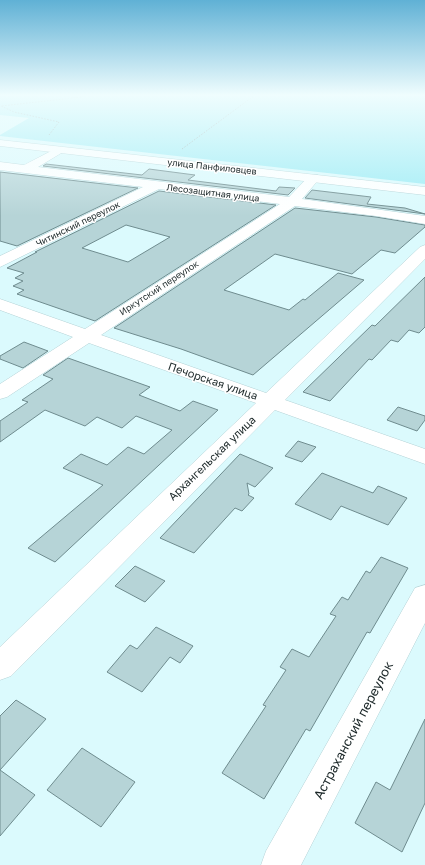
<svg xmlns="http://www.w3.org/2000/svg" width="425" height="865" viewBox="0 0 425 865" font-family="'Golos Text',sans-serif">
<rect width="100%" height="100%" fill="#dbfafd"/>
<path fill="#9eecf5" d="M0,95H425V184L0,136V135L29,118L0,115Z"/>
<path fill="#b6d4d7" stroke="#6f8c8f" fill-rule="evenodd" d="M46,164L142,175L149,169L195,175L188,180L276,191L279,187L295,188L288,195L43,166Z
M0,172L138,188L17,246L0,241Z
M312,190L371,197L367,204L405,208L425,214L305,198Z
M159,191L276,205L95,321L17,294L24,290L13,286L23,281L15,278L24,273L7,268L37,252H35ZM126,225L170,237L128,262L82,248Z
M295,208L376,217L425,225V227L395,253L381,250L352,274L275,254L224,290L289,310L303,299L305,300L338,273L364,280L253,375L181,349L114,328Z
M425,277V327L419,333L409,330L398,342L391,340L372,360L369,359L330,401L303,392L372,325L375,326Z
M24,342L48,351L23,368L0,359V356Z
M68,358L150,387L139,395L180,411L193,401L218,410L55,562L28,548L103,485L63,468L81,454L107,465L128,447L144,454L172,430L136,416L122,428L97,417L85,426L45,410L0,442V421L28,402L22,400L53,379L43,375Z
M398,407L425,416V420L417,431L387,420Z
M298,441L316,447L302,462L285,456Z
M240,454L273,468L255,487L247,483L249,494L248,495L254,498L242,511L235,508L194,553L160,538Z
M322,473L373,493L378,486L407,498L388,525L341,506L331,520L295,504Z
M381,557L408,568L370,633L367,632L310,731L306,729L264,799L222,773L266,706L263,705L286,670L280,667L292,649L309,657L336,616L330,614L342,597L348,600L366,571L370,573Z
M135,566L165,581L145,602L115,586Z
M156,627L193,646L180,663L170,657L142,692L107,672L130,645L137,649Z
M16,700L46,719L0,770L35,795L0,836V716Z
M425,719V803L402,852L355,823L376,782L390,790Z
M82,748L135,782L101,827L47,790Z"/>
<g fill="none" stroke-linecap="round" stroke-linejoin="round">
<g stroke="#b4d2d6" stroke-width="1">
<path id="minor" d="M59,147L63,148L65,150L63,152L38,167L289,197L310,175H318L320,178L302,199L425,216V224L376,216L295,206L101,335L266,393L420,247L425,245V259L285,400L425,449V464L275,410L11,676L0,680V647L256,403L89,343L7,397L0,399V384L73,337L0,310V299L85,329L280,204L159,189L0,267V256L143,187L0,170V162L24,165Z
M425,585V623L301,865H261L266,851L415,588Z"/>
</g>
<g stroke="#b4d2d6" stroke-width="1">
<path id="primary" d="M0,140L425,187V195L0,146Z"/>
</g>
<path stroke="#95aeb0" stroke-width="1" stroke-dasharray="1.5 1.5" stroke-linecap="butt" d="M49,135L59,122L14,112L1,106L81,97L84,95
M182,149L255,95"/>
<use href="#minor" fill="#fff" fill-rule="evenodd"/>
<use href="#primary" fill="#fff" fill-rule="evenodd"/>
</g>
<linearGradient id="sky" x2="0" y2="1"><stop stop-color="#60b1d5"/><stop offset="0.44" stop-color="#effdfe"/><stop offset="1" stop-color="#effdfe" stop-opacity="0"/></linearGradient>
<rect width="425" height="216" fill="url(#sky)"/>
<g text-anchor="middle" stroke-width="3" stroke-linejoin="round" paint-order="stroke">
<g font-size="9" fill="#1b2728" stroke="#fff">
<text transform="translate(212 167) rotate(6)" y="3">улица Панфиловцев</text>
<text transform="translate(213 193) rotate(7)" y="3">Лесозащитная улица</text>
<text transform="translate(78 224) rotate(-26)" y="3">Читинский переулок</text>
<text transform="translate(159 288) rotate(-33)" y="3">Иркутский переулок</text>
</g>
<g font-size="11" fill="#1b2728" stroke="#fff">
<text transform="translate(213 381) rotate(19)" y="4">Печорская улица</text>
<text transform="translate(212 458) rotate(-44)" y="4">Архангельская улица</text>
</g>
<g font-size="13" fill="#1b2728" stroke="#fff">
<text transform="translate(353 730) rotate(-62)" y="5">Астраханский переулок</text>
</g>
</g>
</svg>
